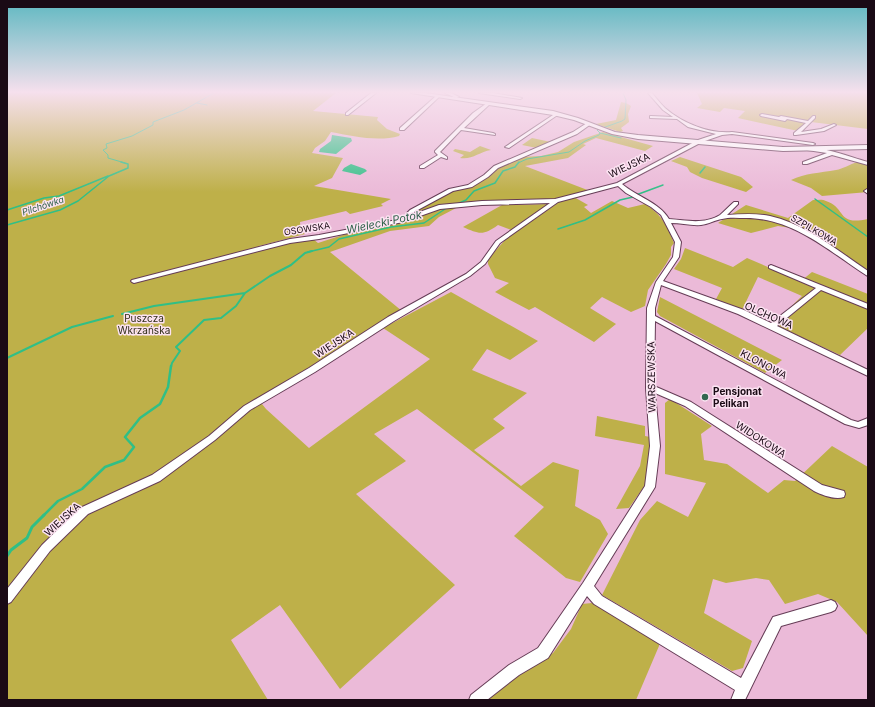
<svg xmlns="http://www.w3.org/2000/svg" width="875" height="707" viewBox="0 0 875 707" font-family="Inter,sans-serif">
<rect width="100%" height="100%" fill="#ebbad8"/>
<path fill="#beb049" d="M7,93H336L313,111L378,117L377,120L387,129L400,134L399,136C378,142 352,136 331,132L325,141L315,148L312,153L343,158L332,178L314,186L391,199L381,204L383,206L350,214L346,211L300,222L301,231L305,234L259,246L258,249L287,242L313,239L318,243L349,233L404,220L413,213V211L454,190L472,186L495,168L521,157L541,156L558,152L574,142L603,132L653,146L645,151L596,138L583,144L586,145L568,158L525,166L590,191L556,201L482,203L458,207L439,217L429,226L390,231L330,252L402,311L258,399L266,409L309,448L430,359L383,328L451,292L538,341L510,360L487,349L472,370L527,393L493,419L505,428L474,450L521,486L553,462L579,470L575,506L600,520L608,534L580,582L566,578L514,536L544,507L417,409L374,434L406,461L356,494L455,585L340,689L280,605L231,640L268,700H7Z
M697,93H868V129L811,122L810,118L798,131L738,118L745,111L724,108L720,112L697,108L702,104Z
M621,102L626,103L631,106L628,114L629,122L621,128L623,131L620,132L596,124L616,120Z
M532,138L551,142L537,148L522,145Z
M480,146L491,150C479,152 472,160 460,158L464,155L453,151L455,149L470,152Z
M680,157L741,177L753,187L746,192L702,178L690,172L687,167L671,161Z
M857,162L868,165V192L822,196L811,188L791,180C805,173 820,173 836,170C843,169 850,164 857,162Z
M574,197L588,205L584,207L591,213L612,201L628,208L645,204C662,215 667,225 674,243L671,247V255L666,264L648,290L645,306L631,312L602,297L590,308L616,324L594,342L535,307L529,310L495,292L509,283L495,278L488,264V259L506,239L559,202Z
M813,200C817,200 823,199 826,201C847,208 836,226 868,219V271L804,230L778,226L751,233L718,223L746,205L788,218Z
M550,204L511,230L498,225C483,236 479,234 463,227L502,205Z
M685,248L733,267L747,258L801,281L812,272L868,294V328L840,355L773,324L802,296L758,277L742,310L716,299L722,288L674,269L681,259Z
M660,297L782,360L765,373L660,316L657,312Z
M670,399L712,426L701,434L704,460L727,464L768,493L784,480L795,481L832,446L868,467V636L837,602L818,594L785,604L769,580L756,578L726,583L713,579L704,613L752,641L743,668L732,671L602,595L640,520L657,501L688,517L706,483L665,474V403Z
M597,416L645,426V436L650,437V456L645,485L629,508L616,509L640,466L644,445L595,436Z
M592,603L659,641V646L636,700H485L528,668L553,653L571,629L582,604Z"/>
<path fill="#30bf86" d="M332,135L351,138L352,141L336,154L319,152L320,149L331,141Z
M351,164L365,169L367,171L360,175L342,171L344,168Z"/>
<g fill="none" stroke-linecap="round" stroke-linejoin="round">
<path stroke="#30bf86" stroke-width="1" d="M197,103L207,105
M600,133L621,138
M125,163L108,158V155L103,150L107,148L106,144L132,136L153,125V122L184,110L214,93
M518,163L527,159L569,152L585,141L599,135L600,133L597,130L622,121L625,119L626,100L623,93"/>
<path stroke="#30bf86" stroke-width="1.5" d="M700,173L705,167
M636,195L663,185
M815,199L868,237
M457,204L466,200L474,191L495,183L503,171L515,167L519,162
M7,210L44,198L59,196L108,176
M7,225L60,210L78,201L109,176L128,168V164L121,162
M558,229L585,220L620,200L633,197
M308,252L329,247L339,239L391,227L424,223L445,209"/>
<path stroke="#30bf86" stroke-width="2" d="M122,314L154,306L245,293
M7,358L72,327L113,316
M171,367L172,363L180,351L176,347L204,320L221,318L236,306L245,293L270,276L291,265L305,253L312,251"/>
<path stroke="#30bf86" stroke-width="2.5" d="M43,516L58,501L82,489L105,467L124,460L134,447L125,437L140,418L160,404L168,387L171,366"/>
<path stroke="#30bf86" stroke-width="3" d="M7,556L11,550L27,538L32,527L44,515"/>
<g stroke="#653c56" stroke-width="2">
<path id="minor" d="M371,93H376L348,115H346V113Z
M445,93H451L459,97L456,98Z
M479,93H493L522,98L520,99Z
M648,93H652C656,98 660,103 665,108C682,123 709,134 732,132L813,143L815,144L813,145L732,134L722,135L702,142L622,184C637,197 659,202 669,219C686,220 703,225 720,215C725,211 729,206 734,202H738V204L727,215C741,214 756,213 770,216C806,224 838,251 868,271V276L866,275C829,251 793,218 746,218C738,218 729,217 722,219C715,220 709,224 701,225C691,226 681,223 671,223L681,242L679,257L663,281L744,310L771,323L816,288L769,268V266L771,265L868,304V309L821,290L777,326L868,370V376L738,314L661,285L655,308V316L851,420L858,422L868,418V425L859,428L845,424L655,321L654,386L691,402L822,485L844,491L845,494L844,497C835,500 822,495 814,491L685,406L655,393L660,446L655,487L594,586L602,596L741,678L773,617L831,600L835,602L837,606L835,610L831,612L781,626L745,700H731L735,690L594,604L587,596L548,658L519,675L487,700H469L471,695L509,665L538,648L583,583L645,486L650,446L646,388L647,308L656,282L673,257L675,242L661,215L651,207L626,193L618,186L558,202L500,243L485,264L470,276L394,321L315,372L250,410L215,440L160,481L88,514L50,551L11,602L7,604V589L42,545L80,508L152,475L209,436L244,406L309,368L388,317L466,274L481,262L496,241L550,203L482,205L440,209L403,222L319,239L290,243L134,283L132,282L131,281L132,280L290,239L319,235L402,219L409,216L407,213L410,210L449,189L468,185L484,175L494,166L573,132L587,123L591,124L577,134L498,168L488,177L472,187L453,191L414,212V214L439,205L482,201L555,199L617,183L698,140L716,134L688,127L677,119L650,118V116H651L673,117L663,110Z
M436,96L439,97L404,130H400V128Z
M487,103L490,104L464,128L493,133L495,134V135L461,130L440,152L447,157V159L441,157L424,168H420V166L438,155L435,152V151L473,113Z
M556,113L559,114L509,148L505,147Z
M762,114L779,117L781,116L808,121L813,116H815V118L801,132L821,129L834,124L836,125L824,131L796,135H794V133L806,123L787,119L785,121L761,116L760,115Z
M807,148C827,147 849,157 868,162V165L832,155L807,164H803V162L827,153L807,150Z
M867,189L868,190V194L864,191Z"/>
</g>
<g stroke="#653c56" stroke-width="2">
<path id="major" d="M411,93H425L553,111L578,118L615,132L638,135L783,147L868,145V149L783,151L638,139L612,134L574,120L553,115Z"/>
</g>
<use href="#minor" fill="#fff" fill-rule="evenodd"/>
<use href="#major" fill="#fff" fill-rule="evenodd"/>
</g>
<linearGradient id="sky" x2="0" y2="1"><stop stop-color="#5eb8c1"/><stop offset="0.48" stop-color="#f6e0ed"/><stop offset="1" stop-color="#f6e0ed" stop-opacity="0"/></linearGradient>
<rect width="875" height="192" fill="url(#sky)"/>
<circle fill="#32684f" stroke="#fce3f2" stroke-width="1.5" cx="705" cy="397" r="4"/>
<g text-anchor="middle" stroke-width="3" stroke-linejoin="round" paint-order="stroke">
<g font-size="9" font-style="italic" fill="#2c6048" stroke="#fce3f2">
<text transform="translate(43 206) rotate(-18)" y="3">Pilchówka</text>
</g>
<g font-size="9" fill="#1a0a15" stroke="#fce3f2">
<text transform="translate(307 229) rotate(-9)" y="3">OSOWSKA</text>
<text transform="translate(814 230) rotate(30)" y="3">SZPILKOWA</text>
</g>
<g font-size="10" fill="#1a0a15" stroke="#fce3f2">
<text transform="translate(629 165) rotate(-26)" y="4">WIEJSKA</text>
<text transform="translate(769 315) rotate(24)" y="4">OLCHOWA</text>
<text transform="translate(334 343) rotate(-33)" y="4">WIEJSKA</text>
<text transform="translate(764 364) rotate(28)" y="4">KLONOWA</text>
<text transform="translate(651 377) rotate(-91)" y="4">WARSZEWSKA</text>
<text transform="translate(761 439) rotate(33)" y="4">WIDOKOWA</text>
<text transform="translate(62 519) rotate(-42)" y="4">WIEJSKA</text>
</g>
<g font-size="10" fill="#302e18" stroke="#fce3f2">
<text x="144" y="322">Puszcza<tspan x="144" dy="12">Wkrzańska</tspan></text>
</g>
<g font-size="10" font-weight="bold" fill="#1a0a15" stroke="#fce3f2" text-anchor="start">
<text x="713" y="395">Pensjonat<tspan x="713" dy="12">Pelikan</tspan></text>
</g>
<g font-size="11" font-style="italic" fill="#2c6048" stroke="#fce3f2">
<text transform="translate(384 222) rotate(-12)" y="4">Wielecki Potok</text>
</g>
</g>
<rect width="875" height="707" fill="none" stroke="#1a0a15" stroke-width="16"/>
</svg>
